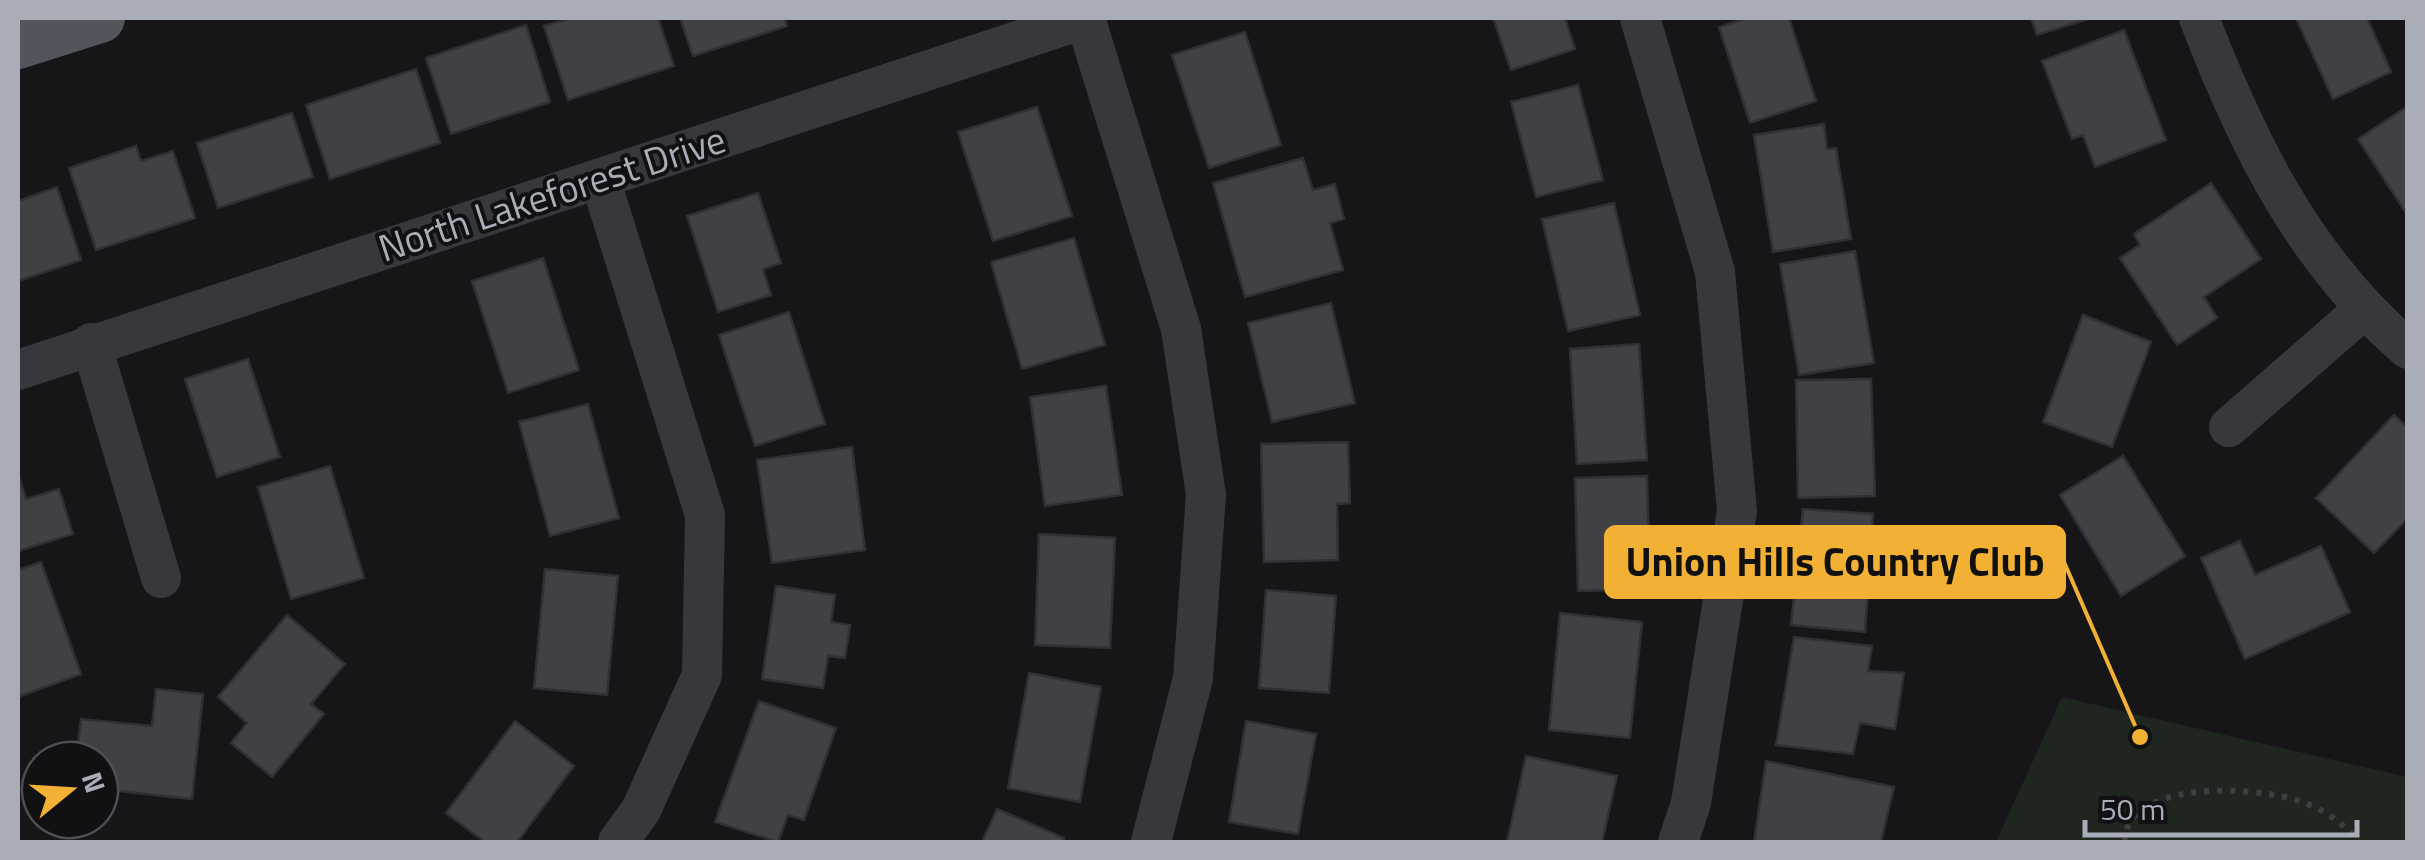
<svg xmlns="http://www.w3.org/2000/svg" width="2425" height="860" viewBox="0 0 2425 860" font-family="'Titillium Web',sans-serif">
<rect width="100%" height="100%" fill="#161618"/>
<path fill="#1e261f" d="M2062,697L2407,777V842H1996Z"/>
<path fill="#404145" stroke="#303034" stroke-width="2.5" d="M571,18H658L674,66L568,100L544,26Z
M680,18H784L787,26L693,56Z
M1493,18H1565L1575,49L1511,70Z
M1747,18H1789L1816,101L1750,123L1719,27Z
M2031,18H2091L2037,35Z
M2296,18H2367L2391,72L2333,99Z
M526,25L550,102L451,134L426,58Z
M2124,30L2166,140L2095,167L2083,135L2072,139L2042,61Z
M1245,32L1281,145L1209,168L1172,55Z
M416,69L440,143L330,179L306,105Z
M1578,85L1603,180L1536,197L1511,102Z
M2408,106V216L2358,139Z
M1037,107L1072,216L993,241L958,132Z
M292,113L313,177L218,208L197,143Z
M1824,124L1827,149L1836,148L1851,239L1773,252L1754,135Z
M136,146L141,161L173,151L195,218L96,250L69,168Z
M1303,158L1313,190L1335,184L1344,219L1330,223L1343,270L1245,297L1213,183Z
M2211,183L2261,259L2204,297L2217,318L2177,345L2120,258L2140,245L2134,234Z
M57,187L81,260L18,281V201Z
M758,193L781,263L763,269L771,295L718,312L687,216Z
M1614,203L1640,315L1568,331L1542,219Z
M1074,238L1105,345L1022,369L991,262Z
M1855,251L1874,363L1799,375L1780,264Z
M543,258L579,370L508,393L472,281Z
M1331,303L1355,403L1272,422L1248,323Z
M789,312L825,424L755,446L719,335Z
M2083,315L2151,342L2112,447L2043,422Z
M1639,344L1647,460L1577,464L1570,349Z
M248,359L280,457L217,477L185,379Z
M1871,379L1875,496L1798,498L1796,380Z
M1106,386L1122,495L1045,506L1030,397Z
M588,404L619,518L550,536L519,422Z
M2394,415L2408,428V518L2374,553L2316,498Z
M1348,442L1350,503L1337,504L1338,560L1264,562L1261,444Z
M852,447L865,550L772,563L757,460Z
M2123,456L2185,556L2121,596L2060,495Z
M330,466L364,578L291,599L258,487Z
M18,473L26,499L59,489L73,534L18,551Z
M1647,476L1650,589L1578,591L1575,478Z
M1803,509L1873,514L1865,632L1791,625Z
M1039,534L1115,538L1110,648L1035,645Z
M2240,541L2255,575L2321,546L2350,612L2245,659L2201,558Z
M41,562L81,674L18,697V570Z
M545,569L618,576L607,695L534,688Z
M776,586L835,595L831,622L850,625L845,658L828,656L823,688L762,679Z
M1266,590L1336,596L1329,693L1259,688Z
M1560,613L1642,622L1630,738L1549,730Z
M287,615L345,664L311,704L324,714L272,777L231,743L247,723L218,697Z
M1794,637L1872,646L1868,671L1904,673L1895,729L1860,723L1853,754L1776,745Z
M1029,673L1101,687L1080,802L1008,788Z
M156,689L203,694L192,799L100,789V760H76L81,719L152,726Z
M759,701L836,728L804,820L788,815L778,842L715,822Z
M515,721L574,766L517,842H485L446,813Z
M1246,721L1316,734L1298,834L1229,822Z
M1526,756L1617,776L1602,842H1507Z
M1766,761L1894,787L1881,842H1754Z
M997,809L1064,838L1062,842H982Z"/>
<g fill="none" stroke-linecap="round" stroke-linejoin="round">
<path stroke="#3d3f44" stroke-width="6" stroke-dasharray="5 8" stroke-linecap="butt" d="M2124,842C2126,836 2127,825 2131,820C2161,780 2270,787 2310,805C2331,814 2344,825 2359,842"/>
<path stroke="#37383d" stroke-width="40" d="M1085,18L1181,329L1206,495L1193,678L1151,842
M1640,18L1715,272L1737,511L1691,803L1678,842
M2199,18C2247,143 2304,260 2408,349
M600,179L705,515L702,675L641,810L618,842
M91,343L161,578
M18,370L1087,18
M2229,427L2363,310"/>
<path stroke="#53555c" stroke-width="50" d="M18,44L100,18"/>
</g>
<g text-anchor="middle" stroke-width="8" stroke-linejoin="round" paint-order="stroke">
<g font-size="38" fill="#a8adb8" stroke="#111113">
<text transform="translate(552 194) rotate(-18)" y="13">North Lakeforest Drive</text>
</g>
</g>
<path fill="none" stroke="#f2b134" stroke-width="4" d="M2140 737L2064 562"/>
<circle fill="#f2b134" stroke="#111113" stroke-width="4" cx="2140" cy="737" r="10"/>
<rect fill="#f2b134" stroke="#f2b134" stroke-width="4" x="1606" y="527" width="458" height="70" rx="10"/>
<g font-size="40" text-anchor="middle" font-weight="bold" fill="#111">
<text x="1835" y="576">Union Hills Country Club</text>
</g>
<rect width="2425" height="860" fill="none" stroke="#a8adb8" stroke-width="40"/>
<g transform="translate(70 790) rotate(72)"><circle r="48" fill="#111113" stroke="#4d4f55" stroke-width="2.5"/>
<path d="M0-8L18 38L0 25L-18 38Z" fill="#f2b134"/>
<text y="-15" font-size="28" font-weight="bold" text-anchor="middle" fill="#a8adb8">N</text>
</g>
<path d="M2085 820v15h272v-15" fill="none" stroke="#a8adb8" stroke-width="5"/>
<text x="2100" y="820" font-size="30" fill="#a8adb8" stroke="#111113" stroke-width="8" paint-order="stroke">50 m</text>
</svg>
